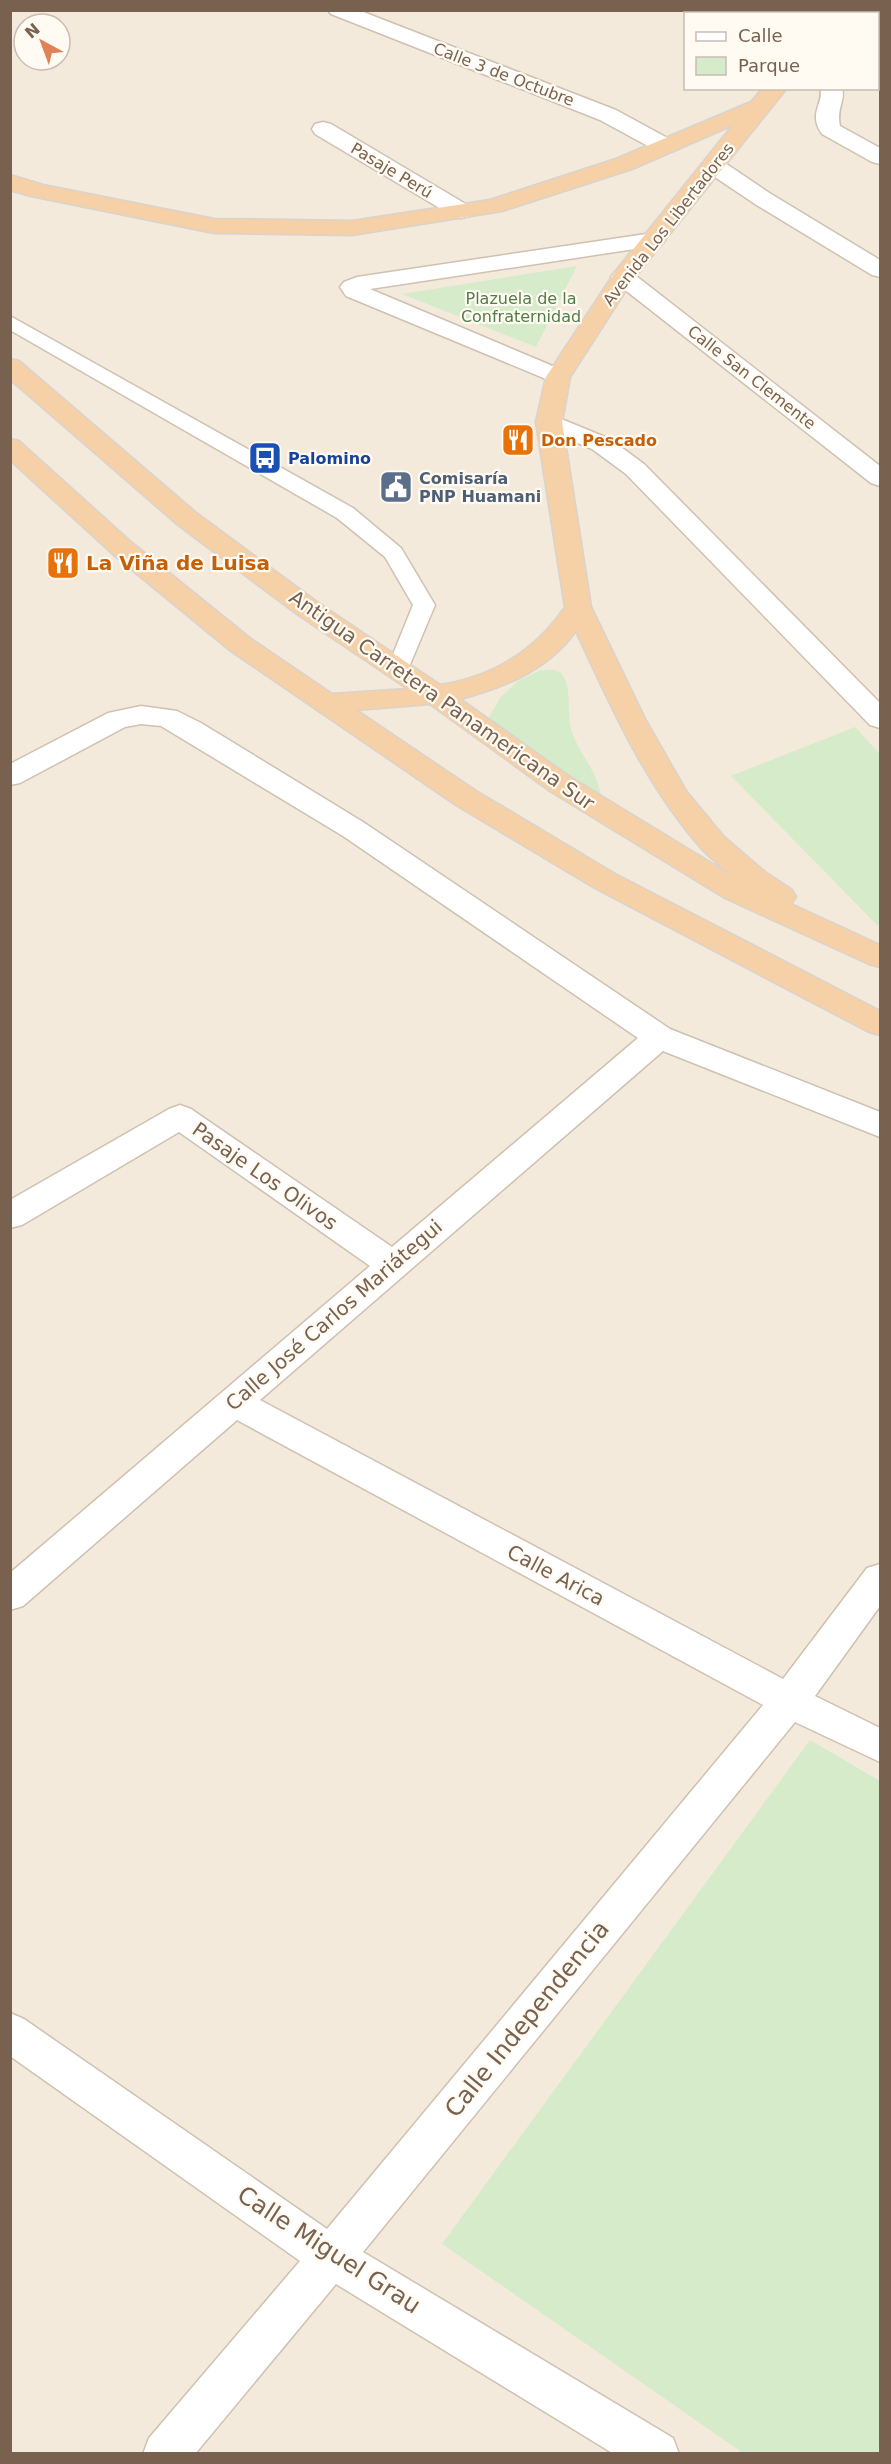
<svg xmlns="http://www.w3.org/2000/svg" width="891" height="2464" viewBox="0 0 891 2464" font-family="'DejaVu Sans',sans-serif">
<rect width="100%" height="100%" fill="#fcf7ed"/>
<path fill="#f4eadb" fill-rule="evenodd" d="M11,11H880V2453H11ZM686,14H878V88H686ZM24,24H60V60H24Z"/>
<path fill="#d5ebca" d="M577,266L536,347L402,294Z
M541,670C549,670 557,668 563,675C572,688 566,718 573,735C581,756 600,775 601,799L487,721L500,698L518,681Z
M855,727L880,754V924L877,925L731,776Z
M810,1740L880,1781V2453H743L442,2244Z"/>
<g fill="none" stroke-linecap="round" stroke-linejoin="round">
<g stroke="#cfc1b1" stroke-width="3">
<path id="service" d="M10,316L353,508L401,548L435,605L406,674L398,676L390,674L387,669L413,605L385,557L337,518L10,330Z"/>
</g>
<g stroke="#cfc1b1" stroke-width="3">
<path id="minor" d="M328,10H358L616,110L673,141L676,146L673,151L665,153L657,151L600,120L331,14Z
M820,88H842C846,100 836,108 840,126L880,148V164L872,162L822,134C807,112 825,104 820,88Z
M323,122L331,124L469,206L473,211L469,216L461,218L453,216L315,134L312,129L315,124Z
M714,159L722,161L771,194L880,260V277L872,275L755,204L706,171L703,166L706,161Z
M653,233L661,235L665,240L661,245L370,289L567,372L570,377L567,382L558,384L346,296L340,287L344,282L357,277Z
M623,270L631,272L880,466V486L871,483L615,282L611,277L615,272Z
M549,414L610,439L644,464L880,703V728L870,725L626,474L592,449L540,427L536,422L540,417Z
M141,706L177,711L201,723L363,822L670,1029L880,1112V1137L663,1051L260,1400L783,1679L867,1568L880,1564V1606L815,1696L880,1728V1762L795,1722L363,2252L673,2438L679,2454H614L336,2284L195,2454H143L149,2438L300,2261L10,2056V2013L24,2019L327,2229L763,1705L237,1420L23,1606L10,1610V1573L370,1266L179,1132L22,1225L10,1228V1200L169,1109L180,1105L191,1109L392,1247L638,1038L343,836L161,726L141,724L125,727L20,783L10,785V764L108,713Z"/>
</g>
<g stroke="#d9d3ce" stroke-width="3">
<path id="trunk" d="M840,10H861L859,14H838Z
M763,88H787L632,281L570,377L562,422L591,607L645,719L686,791L724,837L765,872L792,890L796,897L791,904L880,945V967L869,964L725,898L550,791L430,704L356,710L476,791L615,874L880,1011V1035L869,1032L595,888L456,805L231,651L114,555L10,460V439L19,441L132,543L251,639L332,694L408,689L297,614L177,524L10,379V359L19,361L195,512L317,602L440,685C492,677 535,651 565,607L536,422L546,377L615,272L733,125L632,169L502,211L352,235L214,233L31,196L10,190V175L43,185L214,219L352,221L490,200L616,159L751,102ZM576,631C611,707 646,786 702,849C711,859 723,868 734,877L570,777L460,699C505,687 548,670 576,631Z"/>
</g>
<use href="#service" fill="#fff" fill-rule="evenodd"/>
<use href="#minor" fill="#fff" fill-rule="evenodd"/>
<use href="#trunk" fill="#f6d0a7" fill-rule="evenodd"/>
</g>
<defs>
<g id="restaurant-square" transform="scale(1.725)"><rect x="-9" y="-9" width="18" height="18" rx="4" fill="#e8710a" stroke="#fffbf3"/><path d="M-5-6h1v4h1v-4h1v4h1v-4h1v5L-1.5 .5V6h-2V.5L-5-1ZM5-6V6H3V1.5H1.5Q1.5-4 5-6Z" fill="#fff"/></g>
<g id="bus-square" transform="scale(1.725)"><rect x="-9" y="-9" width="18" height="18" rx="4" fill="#1a4fb4" stroke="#fffbf3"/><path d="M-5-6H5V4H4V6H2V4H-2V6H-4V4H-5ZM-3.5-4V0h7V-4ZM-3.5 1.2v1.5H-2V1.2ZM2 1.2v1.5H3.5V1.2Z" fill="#fff"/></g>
<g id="civic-square" transform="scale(1.725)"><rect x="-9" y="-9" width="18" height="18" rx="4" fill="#5c6f8a" stroke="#fffbf3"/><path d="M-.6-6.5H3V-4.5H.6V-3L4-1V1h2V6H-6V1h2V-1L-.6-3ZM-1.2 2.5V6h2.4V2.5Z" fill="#fff"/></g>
</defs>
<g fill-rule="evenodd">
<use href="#restaurant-square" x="518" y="440"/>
<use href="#bus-square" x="265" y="458"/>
<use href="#civic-square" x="396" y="487"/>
<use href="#restaurant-square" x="63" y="563"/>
</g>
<g text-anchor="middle" stroke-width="4.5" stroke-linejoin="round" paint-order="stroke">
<g font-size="16" fill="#78614f" stroke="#fffbf3">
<text transform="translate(504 74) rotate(21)" y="6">Calle 3 de Octubre</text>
<text transform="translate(392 170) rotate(31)" y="6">Pasaje Perú</text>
<text transform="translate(668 224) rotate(-52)" y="6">Avenida Los Libertadores</text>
<text transform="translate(752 377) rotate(38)" y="6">Calle San Clemente</text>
</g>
<g font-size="16" fill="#537d47" stroke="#fffbf3">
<text x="521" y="304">Plazuela de la<tspan x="521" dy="18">Confraternidad</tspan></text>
</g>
<g font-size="16" font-weight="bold" fill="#c56008" stroke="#fffbf3" text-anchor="start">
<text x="541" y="446">Don Pescado</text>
</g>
<g font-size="16" font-weight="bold" fill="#164399" stroke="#fffbf3" text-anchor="start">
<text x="288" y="464">Palomino</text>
</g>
<g font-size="16" font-weight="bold" fill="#4e5e75" stroke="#fffbf3" text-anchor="start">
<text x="419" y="484">Comisaría<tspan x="419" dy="18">PNP Huamani</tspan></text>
</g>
<g font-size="20" font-weight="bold" fill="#c56008" stroke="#fffbf3" text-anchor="start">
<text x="86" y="570">La Viña de Luisa</text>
</g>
<g font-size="20" fill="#78614f" stroke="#fffbf3">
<text transform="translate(442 700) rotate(35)" y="7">Antigua Carretera Panamericana Sur</text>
<text transform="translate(265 1176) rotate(35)" y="7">Pasaje Los Olivos</text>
<text transform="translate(334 1315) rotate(-41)" y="7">Calle José Carlos Mariátegui</text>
<text transform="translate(556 1575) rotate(28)" y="7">Calle Arica</text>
</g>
<g font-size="24" fill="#78614f" stroke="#fffbf3">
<text transform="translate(527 2019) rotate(-51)" y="8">Calle Independencia</text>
<text transform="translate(329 2250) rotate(33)" y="8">Calle Miguel Grau</text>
</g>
</g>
<rect width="891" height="2464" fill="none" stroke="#78614f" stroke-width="24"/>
<rect x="684" y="12" width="195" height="78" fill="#fffbf3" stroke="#c9bdb1" stroke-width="1.5"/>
<rect x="696" y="32" width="30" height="9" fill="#ffffff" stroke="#c9bdb1" stroke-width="1.5"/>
<text x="738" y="42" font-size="18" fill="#78614f">Calle</text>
<rect x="696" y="57" width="30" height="18" fill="#d5ebca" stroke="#c9bdb1" stroke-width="1.5"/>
<text x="738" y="72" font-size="18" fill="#78614f">Parque</text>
<g transform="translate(42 42) rotate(319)"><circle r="28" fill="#fffbf3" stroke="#c9bdb1" stroke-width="1.5"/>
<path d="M0-4.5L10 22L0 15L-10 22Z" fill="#e18157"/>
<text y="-9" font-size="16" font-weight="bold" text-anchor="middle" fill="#78614f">N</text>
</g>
</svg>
